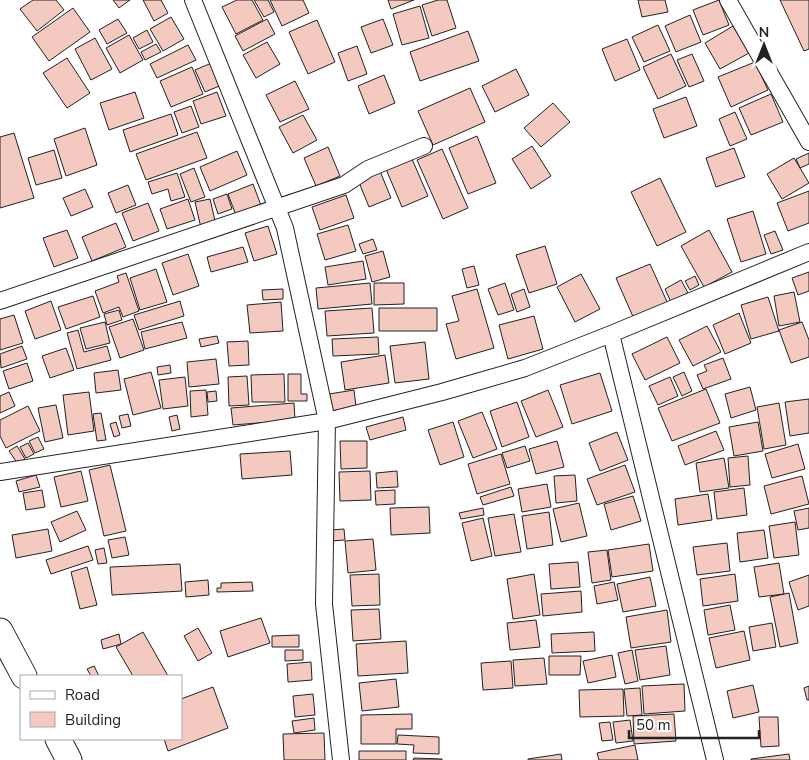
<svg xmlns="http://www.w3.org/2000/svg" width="809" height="760" viewBox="0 0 809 760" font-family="'Nunito Sans',sans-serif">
<rect width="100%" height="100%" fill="#fff"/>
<path fill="#f3c9c0" stroke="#222" d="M33,0H56L64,10L37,31L20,9Z
M113,0H130L119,8Z
M143,0H161L168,13L154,21Z
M237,0H252L263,20L236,34L222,7Z
M254,0H268L274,12L264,17Z
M270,0H303L309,13L282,26Z
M388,0H414L391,9Z
M438,0H447L456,28L432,36L422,5Z
M638,0H665L668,12L642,17Z
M719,0L729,25L703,35L693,10Z
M780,0H809V49L804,51Z
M420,6L429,38L402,45L393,14Z
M73,8L90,32L49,61L32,37Z
M690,15L701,42L676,52L665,26Z
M171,17L184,39L163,51L150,29Z
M118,19L127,33L107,44L99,30Z
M267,19L275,34L243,51L235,36Z
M383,19L393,45L371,53L361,27Z
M317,20L335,62L308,74L289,32Z
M658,25L670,51L644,62L632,37Z
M733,26L749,53L720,69L705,43Z
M147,30L153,42L139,49L133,38Z
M468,31L479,61L420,81L410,52Z
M129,35L143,60L120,73L106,48Z
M95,38L112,69L91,80L75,49Z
M627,39L640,70L615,81L602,49Z
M267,42L280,64L256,78L243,55Z
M156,44L161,52L145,60L141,52Z
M188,45L196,60L157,78L150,64Z
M357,46L367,74L348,81L338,53Z
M671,54L686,86L658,99L643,67Z
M692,54L704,81L689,87L677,60Z
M67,58L90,93L67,108L43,73Z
M214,62L224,84L205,92L195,70Z
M755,62L768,90L731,107L718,77Z
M192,67L203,94L171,107L160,81Z
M516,69L529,95L495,112L482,86Z
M384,75L395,103L369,114L358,86Z
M295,81L309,109L280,122L266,95Z
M470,88L485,122L433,145L418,111Z
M135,92L144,118L109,130L100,103Z
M217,92L226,116L201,124L193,101Z
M771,94L783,122L751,135L739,108Z
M686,97L697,126L664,138L653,109Z
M553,103L570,122L541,147L524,128Z
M191,106L199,127L182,133L174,112Z
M735,112L747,139L730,146L719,119Z
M171,114L178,135L130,152L123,130Z
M303,115L317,140L293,153L279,127Z
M85,128L97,165L66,176L54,139Z
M197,132L207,158L146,180L136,154Z
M14,133L34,198L0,208V137Z
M477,136L496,183L468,194L449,148Z
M532,146L551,176L531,189L512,159Z
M328,147L340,176L316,186L304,158Z
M734,148L745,177L716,187L706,158Z
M442,149L468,208L443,219L417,160Z
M54,150L62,178L36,185L28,158Z
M237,151L247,175L210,191L200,167Z
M809,153V164L800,168L796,159Z
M794,158L809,183L782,199L767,174Z
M412,159L428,196L402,207L386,169Z
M194,168L205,197L191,202L180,174Z
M380,171L391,198L369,207L358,180Z
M177,173L185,197L171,201L168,189L152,194L148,182Z
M660,178L686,232L657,246L631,192Z
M253,184L262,208L237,218L228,194Z
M128,185L136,205L116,213L108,193Z
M85,189L93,207L71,216L63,198Z
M809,191V223L788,231L777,203Z
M227,194L232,209L218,214L213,199Z
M346,195L354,218L320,230L312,207Z
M188,199L195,220L167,229L160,209Z
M210,199L216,225L201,228L195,202Z
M148,203L159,231L133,241L122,213Z
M753,211L766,254L741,262L727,219Z
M116,223L126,247L92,261L82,237Z
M348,225L356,251L325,260L317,234Z
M268,226L277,254L254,261L245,233Z
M67,230L78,258L54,267L43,238Z
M709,230L732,272L704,287L681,246Z
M775,231L783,250L771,254L764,235Z
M373,239L377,250L363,254L359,244Z
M545,246L557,284L529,293L516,255Z
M243,247L248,262L211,272L207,257Z
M383,251L390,277L372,282L365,256Z
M188,254L199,286L173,295L162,263Z
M363,261L366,279L328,285L325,267Z
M650,264L668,304L634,319L616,278Z
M474,266L479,285L467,288L462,269Z
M156,269L167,302L140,310L130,278Z
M809,272V291L798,295L792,278Z
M126,273L139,311L123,317L119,307L103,313L95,291L119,282L117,276Z
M581,274L600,309L575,322L557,287Z
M695,276L699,285L690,290L685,281Z
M681,280L688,293L671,302L665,289Z
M370,283L372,304L318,309L316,288Z
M374,283H404V304L374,305Z
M505,283L514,310L498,315L488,289Z
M283,289V299L263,300L262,290Z
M477,289L494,348L456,359L446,324L459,321L452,296Z
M524,289L530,307L517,312L511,294Z
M794,292L800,322L779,326L774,296Z
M93,296L100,317L66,329L58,307Z
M768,297L779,331L751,339L741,305Z
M51,301L61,330L35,339L25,311Z
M180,301L184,316L139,330L134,315Z
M281,302L283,331L250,333L247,305Z
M372,308L374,333L327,336L325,311Z
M379,308H437V331H379Z
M119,310L122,320L107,325L104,314Z
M739,313L751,343L725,354L713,325Z
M14,315L23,343L0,350V319Z
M534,316L543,349L508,359L499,325Z
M133,319L144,350L120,358L109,327Z
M105,322L110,343L86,349L80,328Z
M182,322L187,338L145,349L141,332Z
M802,322L809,340V357L791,363L779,330Z
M707,326L721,352L693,366L679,340Z
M78,330L84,352L107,346L111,360L77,369L67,333Z
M217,336L219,343L201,347L199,339Z
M378,337L379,354L333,356L332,339Z
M667,337L680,363L645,380L632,354Z
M248,341L249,365L229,366L227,342Z
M425,342L429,379L395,383L390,346Z
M22,346L27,359L1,368L0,354Z
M66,348L74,370L50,378L42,356Z
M385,355L389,383L345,390L341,362Z
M723,358L731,379L703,389L697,375L707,371L704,365Z
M216,359L219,384L189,387L187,362Z
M27,363L33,381L9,389L3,371Z
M170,365L171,373L158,375L157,367Z
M118,370L121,390L96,393L94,373Z
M151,372L161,408L133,415L124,379Z
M684,372L692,391L682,396L673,377Z
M600,373L612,411L572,424L560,385Z
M284,374L285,402H252L251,375Z
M288,374H301V394H307V401H288Z
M247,376L249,405L229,406L228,377Z
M185,377L188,406L163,409L159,380Z
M670,377L678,396L658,405L649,386Z
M750,387L756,410L731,418L725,394Z
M706,389L720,423L672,441L658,408Z
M206,390L208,415L191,417L190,391Z
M354,390L356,407L331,411L329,394Z
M548,390L563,427L536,437L521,401Z
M216,391L217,401L208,402L207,392Z
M9,392L15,406L0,413V396Z
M89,392L94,431L68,435L63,395Z
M809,399V433L790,436L785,402Z
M517,402L529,437L502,447L490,411Z
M294,403L295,420L233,425L231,408Z
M779,403L786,445L764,449L757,407Z
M56,405L63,438L45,442L38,408Z
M28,406L40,431L6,448L0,436V420Z
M482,412L497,449L473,458L458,421Z
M101,413L106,440L97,441L93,414Z
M128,414L131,426L122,428L119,416Z
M177,415L180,429L172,431L169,417Z
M403,417L406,430L370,440L366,427Z
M116,422L120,435L114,437L110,424Z
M453,422L464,457L440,465L428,430Z
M758,422L763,451L734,456L729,427Z
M716,431L724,450L685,465L678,446Z
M617,432L628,460L600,471L589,443Z
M38,437L44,449L35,453L29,441Z
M340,441H367V468L341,469Z
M557,441L564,467L536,474L529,449Z
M28,443L34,454L26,458L20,447Z
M798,444L805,469L772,478L765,454Z
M17,446L25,459L18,464L9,451Z
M525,446L530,461L507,468L502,453Z
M290,451L292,475L242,479L240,454Z
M501,454L510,484L477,494L468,464Z
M748,456L750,485L730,487L728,458Z
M724,458L729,488L700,492L696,463Z
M110,465L126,531L104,536L89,470Z
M625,465L635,492L597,505L587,479Z
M81,471L88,501L61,507L54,477Z
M370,471L371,500L340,501L339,472Z
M397,471L398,487L377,488L376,473Z
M36,475L40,487L19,492L16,481Z
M575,475L577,501L556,503L554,476Z
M802,476L809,504L771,514L764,486Z
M547,484L551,507L522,512L518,489Z
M511,487L514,496L483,505L480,497Z
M744,488L747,515L717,519L714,492Z
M42,490L45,507L26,510L23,493Z
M395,490V504L376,505L375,491Z
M708,494L712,520L678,525L675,499Z
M633,496L641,521L611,530L604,504Z
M579,503L587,536L561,542L553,509Z
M429,507L430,533L391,535L390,508Z
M483,508L484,515L461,519L459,513Z
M809,508V528L798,530L794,511Z
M77,511L86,530L60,542L51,522Z
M549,512L553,545L527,549L522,516Z
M514,514L521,552L495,556L488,518Z
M483,518L492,556L471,561L462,523Z
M795,522L799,555L774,558L769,526Z
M48,529L52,551L16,558L12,535Z
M344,529L345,540L331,541L330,530Z
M764,530L768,558L740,562L737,533Z
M125,537L129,555L112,558L108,540Z
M373,539L376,570L348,573L345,541Z
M727,543L730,571L697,575L693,547Z
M649,544L653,571L612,577L608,550Z
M88,546L93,560L51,574L46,560Z
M104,548L107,563L98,564L95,550Z
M607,550L611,580L592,583L588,552Z
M578,562L580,587L551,589L549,564Z
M779,563L784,594L759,597L754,567Z
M180,564L182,591L112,595L110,567Z
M87,567L97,605L80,609L71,572Z
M379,574L380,605L352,606L350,575Z
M534,574L540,615L513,619L507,579Z
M735,574L738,601L703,606L700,579Z
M809,575V606L798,610L789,582Z
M650,577L656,606L623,612L617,584Z
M208,580L209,595L186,597L185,582Z
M252,582L253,591L217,592V588H221V583Z
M614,582L618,600L597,604L594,586Z
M581,591L582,612L543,616L541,594Z
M789,593L798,643L780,647L770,597Z
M730,605L735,630L708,635L704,610Z
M379,609L381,639L353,641L351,610Z
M667,610L671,642L631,648L626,617Z
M261,618L270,643L228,657L220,631Z
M536,620L540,647L510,650L507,623Z
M772,623L776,647L753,651L749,627Z
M198,628L212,653L198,661L184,636Z
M744,631L750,660L716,668L709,638Z
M143,632L168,676H133L116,647Z
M594,632L595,651L552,653L551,634Z
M119,634L121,644L103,649L101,640Z
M299,635V647H272V636Z
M406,641L408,673L358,676L356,644Z
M666,646L670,675L640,680L635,650Z
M285,650H303V660L285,661Z
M632,650L638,681L625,684L618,653Z
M612,655L616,677L588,683L583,661Z
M549,656H581L580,675H549Z
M544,658L547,684L515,686L513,660Z
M511,661L513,688L483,690L481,663Z
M311,662L312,680L288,682L287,664Z
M94,666L99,676H91L87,669Z
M396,679L399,707L362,711L359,683Z
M684,684L685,711L644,714L642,686Z
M753,685L759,712L733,718L727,691Z
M809,686V700H807L804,688Z
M213,687L228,728L168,751L164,739H181V699Z
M640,688L642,715L627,716L624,689Z
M623,689L624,716L580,717L579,690Z
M313,694L315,715L295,717L293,696Z
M412,714V729H396V744H361V715Z
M674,714L676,741L634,744L633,716Z
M759,717H778L779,746L761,747Z
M314,718L315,730L294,733L292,721Z
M630,720L633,741L616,743L613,722Z
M610,722L613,740L602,741L599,723Z
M324,733L325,760H284L283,734Z
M398,735L439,737V754L413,753L414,745L397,744Z
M635,745L638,760H599L597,753Z
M359,751H406V760H359Z
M561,754L562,760H528V759Z
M789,754L790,760H751V759Z
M414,758L442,759V760H413Z"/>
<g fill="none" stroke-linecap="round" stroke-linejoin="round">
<g stroke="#222" stroke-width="18">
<path id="minor" d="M193,0L285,228L327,421L324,604L341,760
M728,0L809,142
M0,301L344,185L368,169L424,146
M611,334L715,760
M0,472L327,421L442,392L525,368L611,334L809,252"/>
</g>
<g stroke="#222" stroke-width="27">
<path id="primary" d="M0,631L24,676
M58,739L69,760"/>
</g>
<use href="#minor" stroke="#fff" stroke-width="16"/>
<use href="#primary" stroke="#fff" stroke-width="25"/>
</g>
<rect x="20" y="675" width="162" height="65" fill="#ffffff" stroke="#a7a7a7"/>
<rect x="30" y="691" width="25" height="8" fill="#ffffff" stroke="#a7a7a7"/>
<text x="65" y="700" font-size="15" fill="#222222">Road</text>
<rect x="30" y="712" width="25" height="15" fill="#f3c9c0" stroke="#a7a7a7"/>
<text x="65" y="725" font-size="15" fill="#222222">Building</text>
<g transform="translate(764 45)" stroke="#ffffff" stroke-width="4" paint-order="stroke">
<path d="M0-4L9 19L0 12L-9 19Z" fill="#222222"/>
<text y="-8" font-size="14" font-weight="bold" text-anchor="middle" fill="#222222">N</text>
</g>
<path d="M629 730v8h130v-8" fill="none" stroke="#222222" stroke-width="2.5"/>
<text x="636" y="730" font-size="15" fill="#222222" stroke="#ffffff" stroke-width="4" paint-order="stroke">50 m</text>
</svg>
